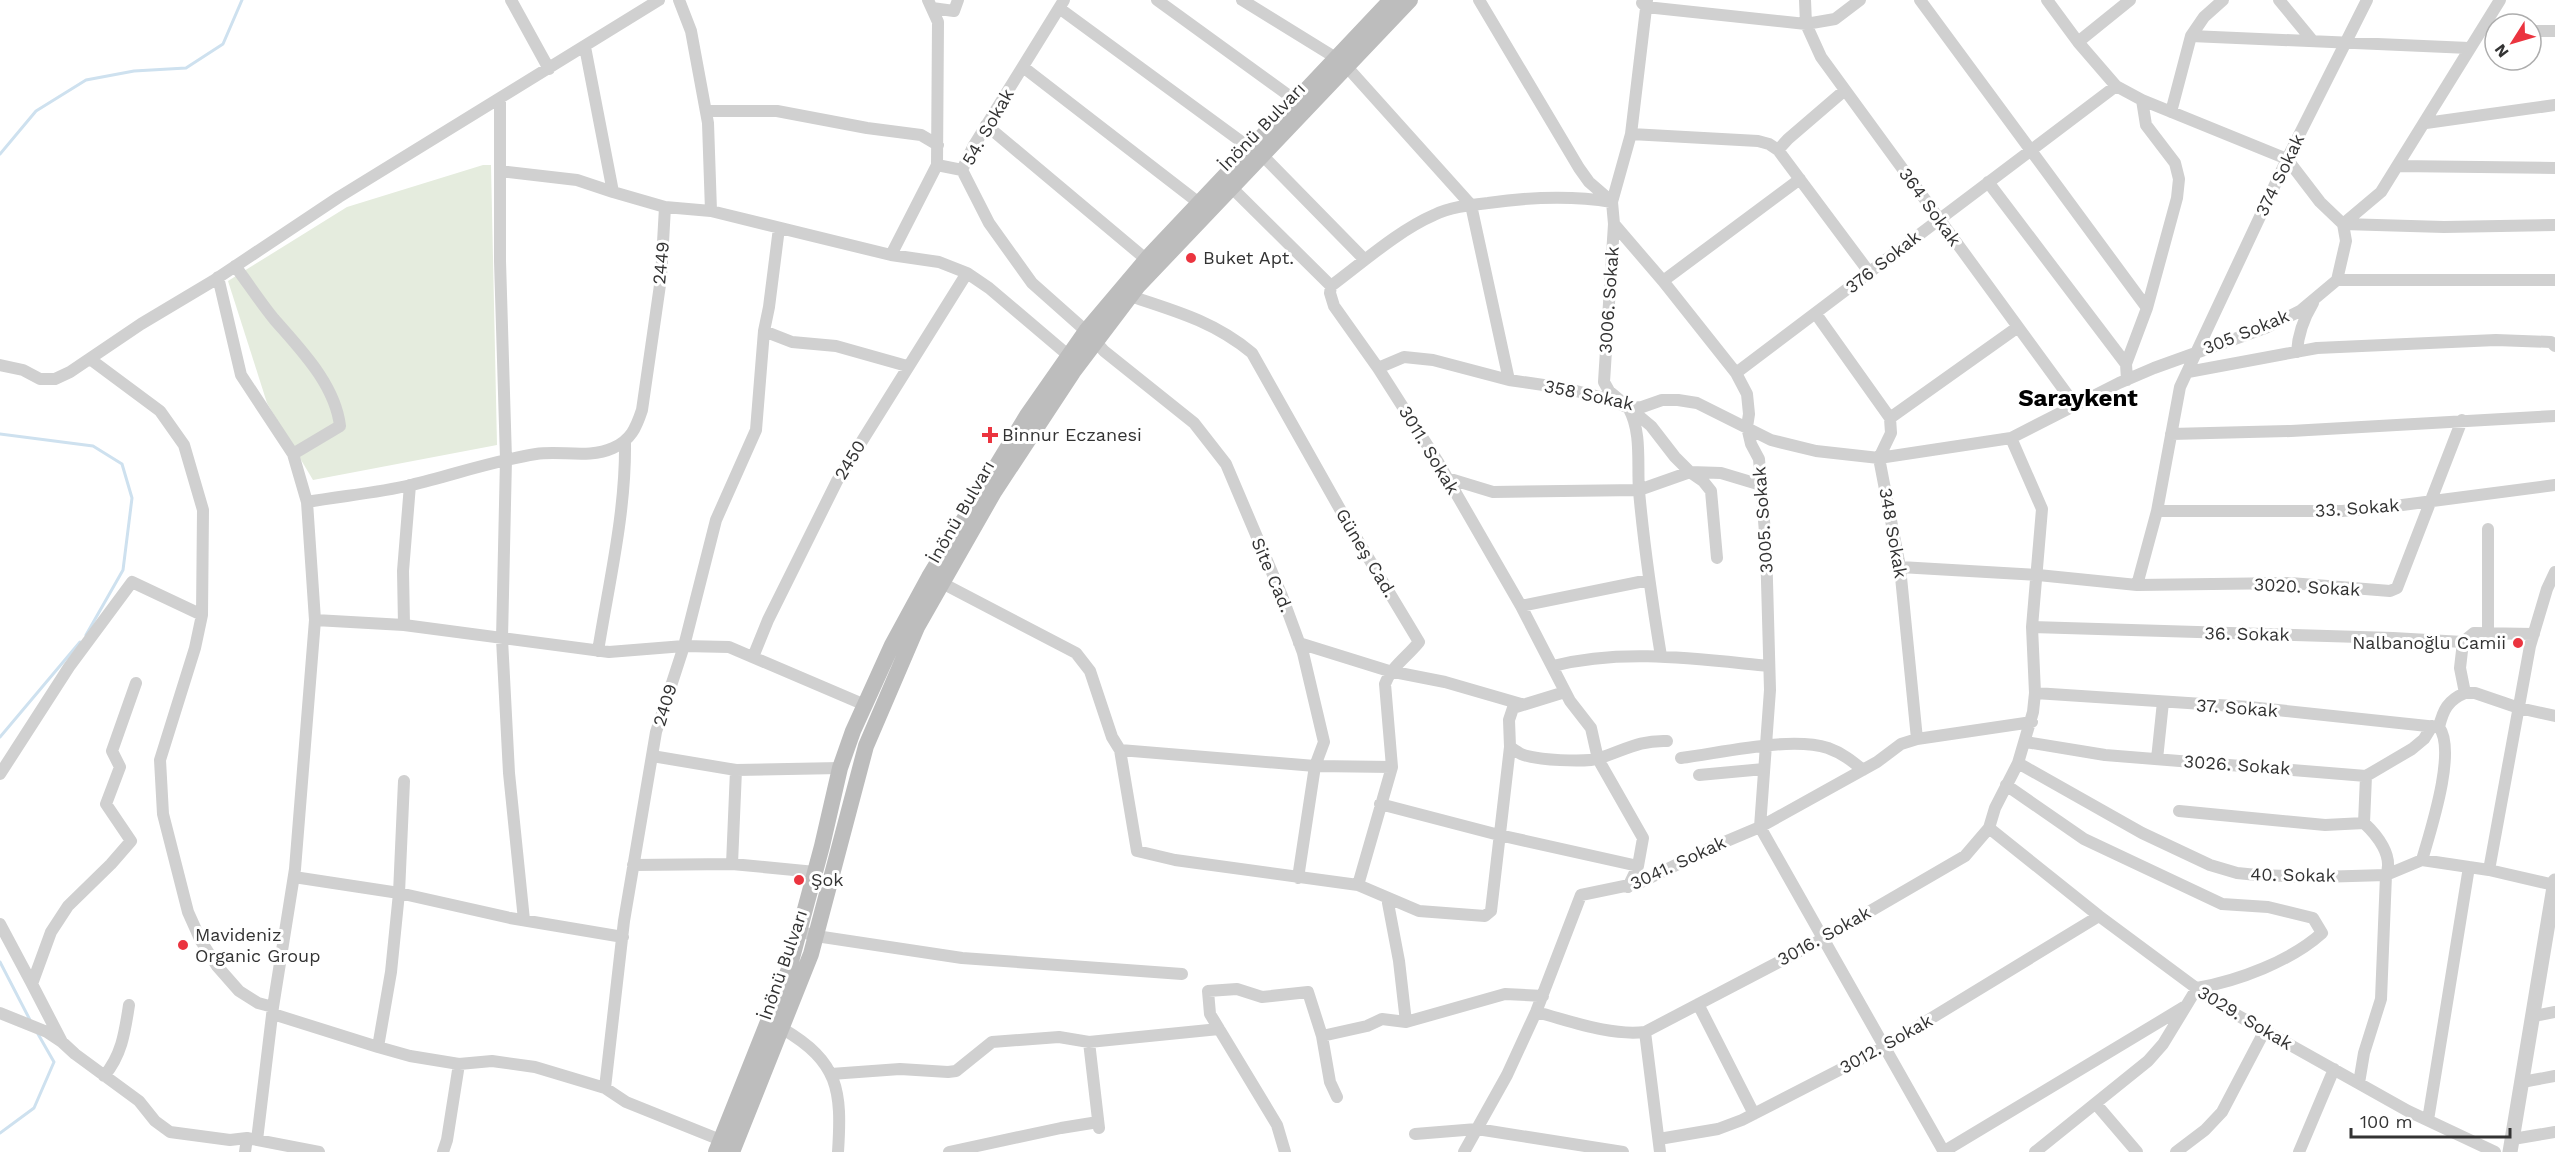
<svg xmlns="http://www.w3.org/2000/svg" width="2555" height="1152" viewBox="0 0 2555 1152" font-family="'Work Sans',sans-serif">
<rect width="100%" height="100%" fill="#fff"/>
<path fill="#e5ecde" d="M483,165H491L497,445L313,480L267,403L228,281L347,207Z"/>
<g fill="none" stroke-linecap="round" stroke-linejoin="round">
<path stroke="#cee1ef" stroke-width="3" d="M0,154L36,111L86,80L134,71L186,68L223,44L242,0
M0,434L93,446L122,464L132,498L123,570L86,635
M0,737L80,642
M0,962L30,1020
M0,1133L34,1108L54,1062L38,1034"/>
<path stroke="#d0d0d0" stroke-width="12" d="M511,0L549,69
M679,0L691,31L708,123L711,211
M1064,0L973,147L962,170L989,223L1032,283L1086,331L1104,351L1194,423L1226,464L1282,596L1303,653L1324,742L1315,766L1298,878
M1157,0L1295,100
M1242,0L1336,58
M1479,0L1579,168L1589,182L1611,201
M1647,0L1631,134L1612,202L1614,224L1604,382L1609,391L1651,426L1675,457L1690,472L1703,481L1711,491L1717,558
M1805,0L1806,24L1821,57L2075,405
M1920,0L2147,308
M2047,0L2078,42L2116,86L2142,100L2287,159L2320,202L2343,224
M2279,0L2312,40
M1642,3L1646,7L1806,24L1835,19L1860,0
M932,8L954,11L958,0
M1059,8L1250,148
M2531,31H2555
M2191,36L2469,48
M2078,42L2130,0
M585,47L613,192L665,207
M1023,67L1199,203
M1347,67L1471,205L1509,380
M500,100V261L506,459L502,639L509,773L524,920
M706,111H777L867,128L921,135L938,145
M2171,112L2191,36L2204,17L2223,0
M2426,123L2555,105
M986,125L1147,260
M1631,134L1758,141L1769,144L1778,150L1788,139L1845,90
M1778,150L1869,272
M1262,155L1364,259
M937,165L962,170
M2397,166L2555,168
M500,171L577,180L613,192
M1988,182L2126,364
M1231,187L1331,286
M1612,202C1570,195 1530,197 1488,203C1470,205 1450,207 1434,215C1399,230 1362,263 1331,286L1330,293L1334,306L1378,368L1438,462L1521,606L1570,701L1591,728L1598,759L1643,838L1638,866L1628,887
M1614,224L1663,281L1736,373L1747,394L1749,414L1747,427L1751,444L1759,459L1766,545L1770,690L1760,827L1944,1152
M2343,224L2381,192L2500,0
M2343,224L2444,227L2555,225
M891,255L937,165L938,22L928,0
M235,266C248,283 260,302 274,319C300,349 335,384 340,426L293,454
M218,277L241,375L293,454L307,502L315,620L295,869L273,1007L257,1140
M2337,280H2555
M1663,281L1800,179
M1130,296C1176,311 1215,322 1252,353L1354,534L1419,642C1407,657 1391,667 1385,684L1392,767L1358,885
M1816,314L1890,418
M764,331L792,342L836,346L907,366
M2297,352C2298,334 2304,318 2313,303
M90,359L160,411L184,445L203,510L202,615L195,648L160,760L163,814L188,912L201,941L217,966L239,991L258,1003L273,1007
M0,365L23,370L40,379H55L70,372L141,324L213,281L339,197L659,0
M1378,368L1404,357L1433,360L1509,380L1564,388L1608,399L1629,408L1642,407L1662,400H1678L1697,403L1771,440L1816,451L1879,458L1891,433L1890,418L2018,327
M2188,372L2317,348L2496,340L2551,342L2555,346
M1736,373L2116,86
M2127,380L2126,364L2147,308L2177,198L2179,179L2175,163L2146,125L2142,100
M1629,409C1642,433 1637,464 1639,491C1644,546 1652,601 1661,656
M2171,434L2291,431L2555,416
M1447,478L1493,492L1639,490L1690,472L1721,473L1761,485
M307,502C341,496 377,493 411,485C453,475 493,461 536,454C560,450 589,459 613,448C631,440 636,428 642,410L661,278L665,207L711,211L891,255L939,262L967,273L989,288L1075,361
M2157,511H2342L2387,507L2555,485
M1900,567L2038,575L2137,585L2290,583L2390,591L2397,588L2462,420
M942,583L1076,653L1090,671L1112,737L1120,750L1137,851L1175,860L1358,885L1419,911L1485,916L1491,911L1510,747L1509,720L1513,708L1565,692
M2137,585L2157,511L2180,387L2287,159L2367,0
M1521,606L1649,580
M315,620L404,625L609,652L684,646L729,647L865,705
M404,625L403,571L410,485
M2032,627L2393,638L2463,642
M2488,632V529
M1299,643L1389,671L1445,682L1521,704
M598,651C609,582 626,512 625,442
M753,657L768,620L837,481L967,273
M1553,666C1623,648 1697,659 1769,666
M2035,693L2249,707L2437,727
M2465,693H2475L2519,708L2555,716
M1917,739L1900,567L1879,458L2011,438L2119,383L2154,368L2265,328L2300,311L2337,280L2346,241L2343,224
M2026,742L2105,755L2366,776L2412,749L2424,739L2432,726
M1510,747C1513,749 1517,752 1521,754C1535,760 1586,763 1600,758C1625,750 1639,740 1667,741
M1120,750L1315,766L1392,767
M652,756L736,770L840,768
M1681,758C1721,753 1790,736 1828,748C1842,753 1852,761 1863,770
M2157,759L2163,702
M2018,763L2142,833L2210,865L2237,873L2257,875L2318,877L2386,875L2422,860L2489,870L2554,885
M0,774L69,667L132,582L202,615
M1699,775L1764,769
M404,781L399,893L391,972L378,1047L410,1056L459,1064L492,1061L535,1067L605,1088L626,1102L728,1143
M2006,785L2084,839L2222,904L2268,907L2313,918L2322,933C2291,961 2238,981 2197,988L2163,1044L2148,1061L2035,1152
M1380,804L1499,835L1638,866
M2179,811L2325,825L2364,823C2377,835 2394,856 2386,875L2381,999L2364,1053L2359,1083
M2364,823L2366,776
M1989,828L2099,916L2219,1005L2408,1111L2495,1152
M2422,860C2430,832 2457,751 2439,727C2443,710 2448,700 2465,693L2460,668L2463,642L2474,633L2534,634
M732,864L736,770
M633,865L732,864L815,872
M2489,870L2530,646L2547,589L2555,572
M294,877L399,893L510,918L623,937
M1390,899L1388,903L1399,961L1406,1022
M0,924L32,984
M799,931L816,936L962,958L1182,974
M1698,1004L1754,1114
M1536,1012C1571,1021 1609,1036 1645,1032L1817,942L1965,856L1989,828L1995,808L2018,763L2033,712L2035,693L2032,627L2042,509L2011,438
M0,1013L47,1032L62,1042L75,1054L139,1101L155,1121L170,1132L230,1140L247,1138L319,1152
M273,1014L378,1047
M2534,1016L2555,1012
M783,1029C839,1062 842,1090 838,1152
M1645,1032L1660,1152
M1322,1036L1367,1026L1382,1019L1406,1022L1505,994L1543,996
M62,1042L32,984L51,932L68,906L111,864L131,841L106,804L120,767L112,751L136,683
M1089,1042L1099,1128
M831,1074L900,1069L948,1072L956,1071L992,1042L1059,1037L1089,1042L1219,1029
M104,1076C122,1055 125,1031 129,1005
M2522,1082L2555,1076
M605,1088L624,921L656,732L684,646L716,520L756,430L764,331L769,307L779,228
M2096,1104L2137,1152
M2428,1120L2469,867
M1415,1134L1477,1129L1623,1152
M1659,1139L1718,1129L1742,1120L1884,1047L2099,916
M2513,1139L2555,1132
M245,1152L247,1138
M443,1152L447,1140L459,1064
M949,1152L1061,1128L1098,1122
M1285,1152L1277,1125L1210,1014L1208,991L1237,989L1262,997L1308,992L1322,1036L1330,1082L1337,1097
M1464,1152L1507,1075L1536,1012L1581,895L1639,883L1715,846L1760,827L1877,762L1901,744L1917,739L2032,722
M1943,1152L2184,1007
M2176,1152L2205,1130L2222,1112L2264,1032
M2299,1152L2334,1069"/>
<path stroke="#d0d0d0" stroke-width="15" d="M2510,1152L2555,881"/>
<path stroke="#bdbdbd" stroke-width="16" d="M716,1152L789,969L822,846L840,768L853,731L892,645L929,577L1028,414L1086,331L1151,254L1391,0
M732,1152L811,954L866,746L917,627L994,492L1073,372L1138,286L1410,0"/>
</g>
<g fill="#eb343f" stroke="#fff" stroke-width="2">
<circle cx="1191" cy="258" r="6"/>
<path d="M987 426h6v6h6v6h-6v6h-6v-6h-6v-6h6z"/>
<circle cx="2518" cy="643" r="6"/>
<circle cx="799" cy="880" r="6"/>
<circle cx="183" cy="945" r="6"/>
</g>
<g text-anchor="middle" stroke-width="6" stroke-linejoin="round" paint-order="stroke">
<g font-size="18" fill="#333" stroke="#fff">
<text transform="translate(988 127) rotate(-60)" y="6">54. Sokak</text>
<text transform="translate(1262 127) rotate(-46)" y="6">İnönü Bulvarı</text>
<text transform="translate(2280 175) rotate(-64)" y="6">374 Sokak</text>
<text transform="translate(1930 207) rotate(54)" y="6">364 Sokak</text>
<text transform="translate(1883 262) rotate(-38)" y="6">376 Sokak</text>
<text transform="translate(661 263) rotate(-85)" y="6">2449</text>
<text transform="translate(1609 300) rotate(-86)" y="6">3006. Sokak</text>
<text transform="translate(2246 332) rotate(-22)" y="6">305 Sokak</text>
<text transform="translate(1589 395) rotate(12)" y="6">358 Sokak</text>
<text transform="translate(1429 450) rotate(59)" y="6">3011. Sokak</text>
<text transform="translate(850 460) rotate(-59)" y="6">2450</text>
<text transform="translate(2357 508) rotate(-4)" y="6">33. Sokak</text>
<text transform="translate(961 512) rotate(-60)" y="6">İnönü Bulvarı</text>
<text transform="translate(1763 520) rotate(-94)" y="6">3005. Sokak</text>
<text transform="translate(1893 533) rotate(80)" y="6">348 Sokak</text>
<text transform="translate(1366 553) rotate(59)" y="6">Güneş Cad.</text>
<text transform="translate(1272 575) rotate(67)" y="6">Site Cad.</text>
<text transform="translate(2307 587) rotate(3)" y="6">3020. Sokak</text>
<text transform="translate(2247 634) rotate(1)" y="6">36. Sokak</text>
<text transform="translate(665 705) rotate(-73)" y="6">2409</text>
<text transform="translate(2237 708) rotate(4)" y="6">37. Sokak</text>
<text transform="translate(2237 765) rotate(4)" y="6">3026. Sokak</text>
<text transform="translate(1678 863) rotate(-25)" y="6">3041. Sokak</text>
<text transform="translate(2293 875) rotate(1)" y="6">40. Sokak</text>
<text transform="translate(1824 936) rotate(-29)" y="6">3016. Sokak</text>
<text transform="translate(783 965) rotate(-71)" y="6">İnönü Bulvarı</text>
<text transform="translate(2245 1018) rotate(31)" y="6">3029. Sokak</text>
<text transform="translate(1886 1044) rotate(-29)" y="6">3012. Sokak</text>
</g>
<g font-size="18" fill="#333" stroke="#fff" text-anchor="start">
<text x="1203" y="264">Buket Apt.</text>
<text x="1002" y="441">Binnur Eczanesi</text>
<text x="2506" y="649" text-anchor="end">Nalbanoğlu Camii</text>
<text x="811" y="886">Şok</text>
<text x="195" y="941">Mavideniz<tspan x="195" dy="21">Organic Group</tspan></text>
</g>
<g font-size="24" font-weight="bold" fill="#000" stroke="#fff">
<text x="2078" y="406">Saraykent</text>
</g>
</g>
<g transform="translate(2513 42) rotate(233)"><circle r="28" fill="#ffffff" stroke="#adadad" stroke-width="1.5"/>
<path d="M0-4.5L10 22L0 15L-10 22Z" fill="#eb343f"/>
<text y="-9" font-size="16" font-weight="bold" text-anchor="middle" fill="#333333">N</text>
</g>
<path d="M2351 1128v9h159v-9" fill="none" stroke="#333333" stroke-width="3"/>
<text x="2360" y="1128" font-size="18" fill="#333333" stroke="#ffffff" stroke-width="4.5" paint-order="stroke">100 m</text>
</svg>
